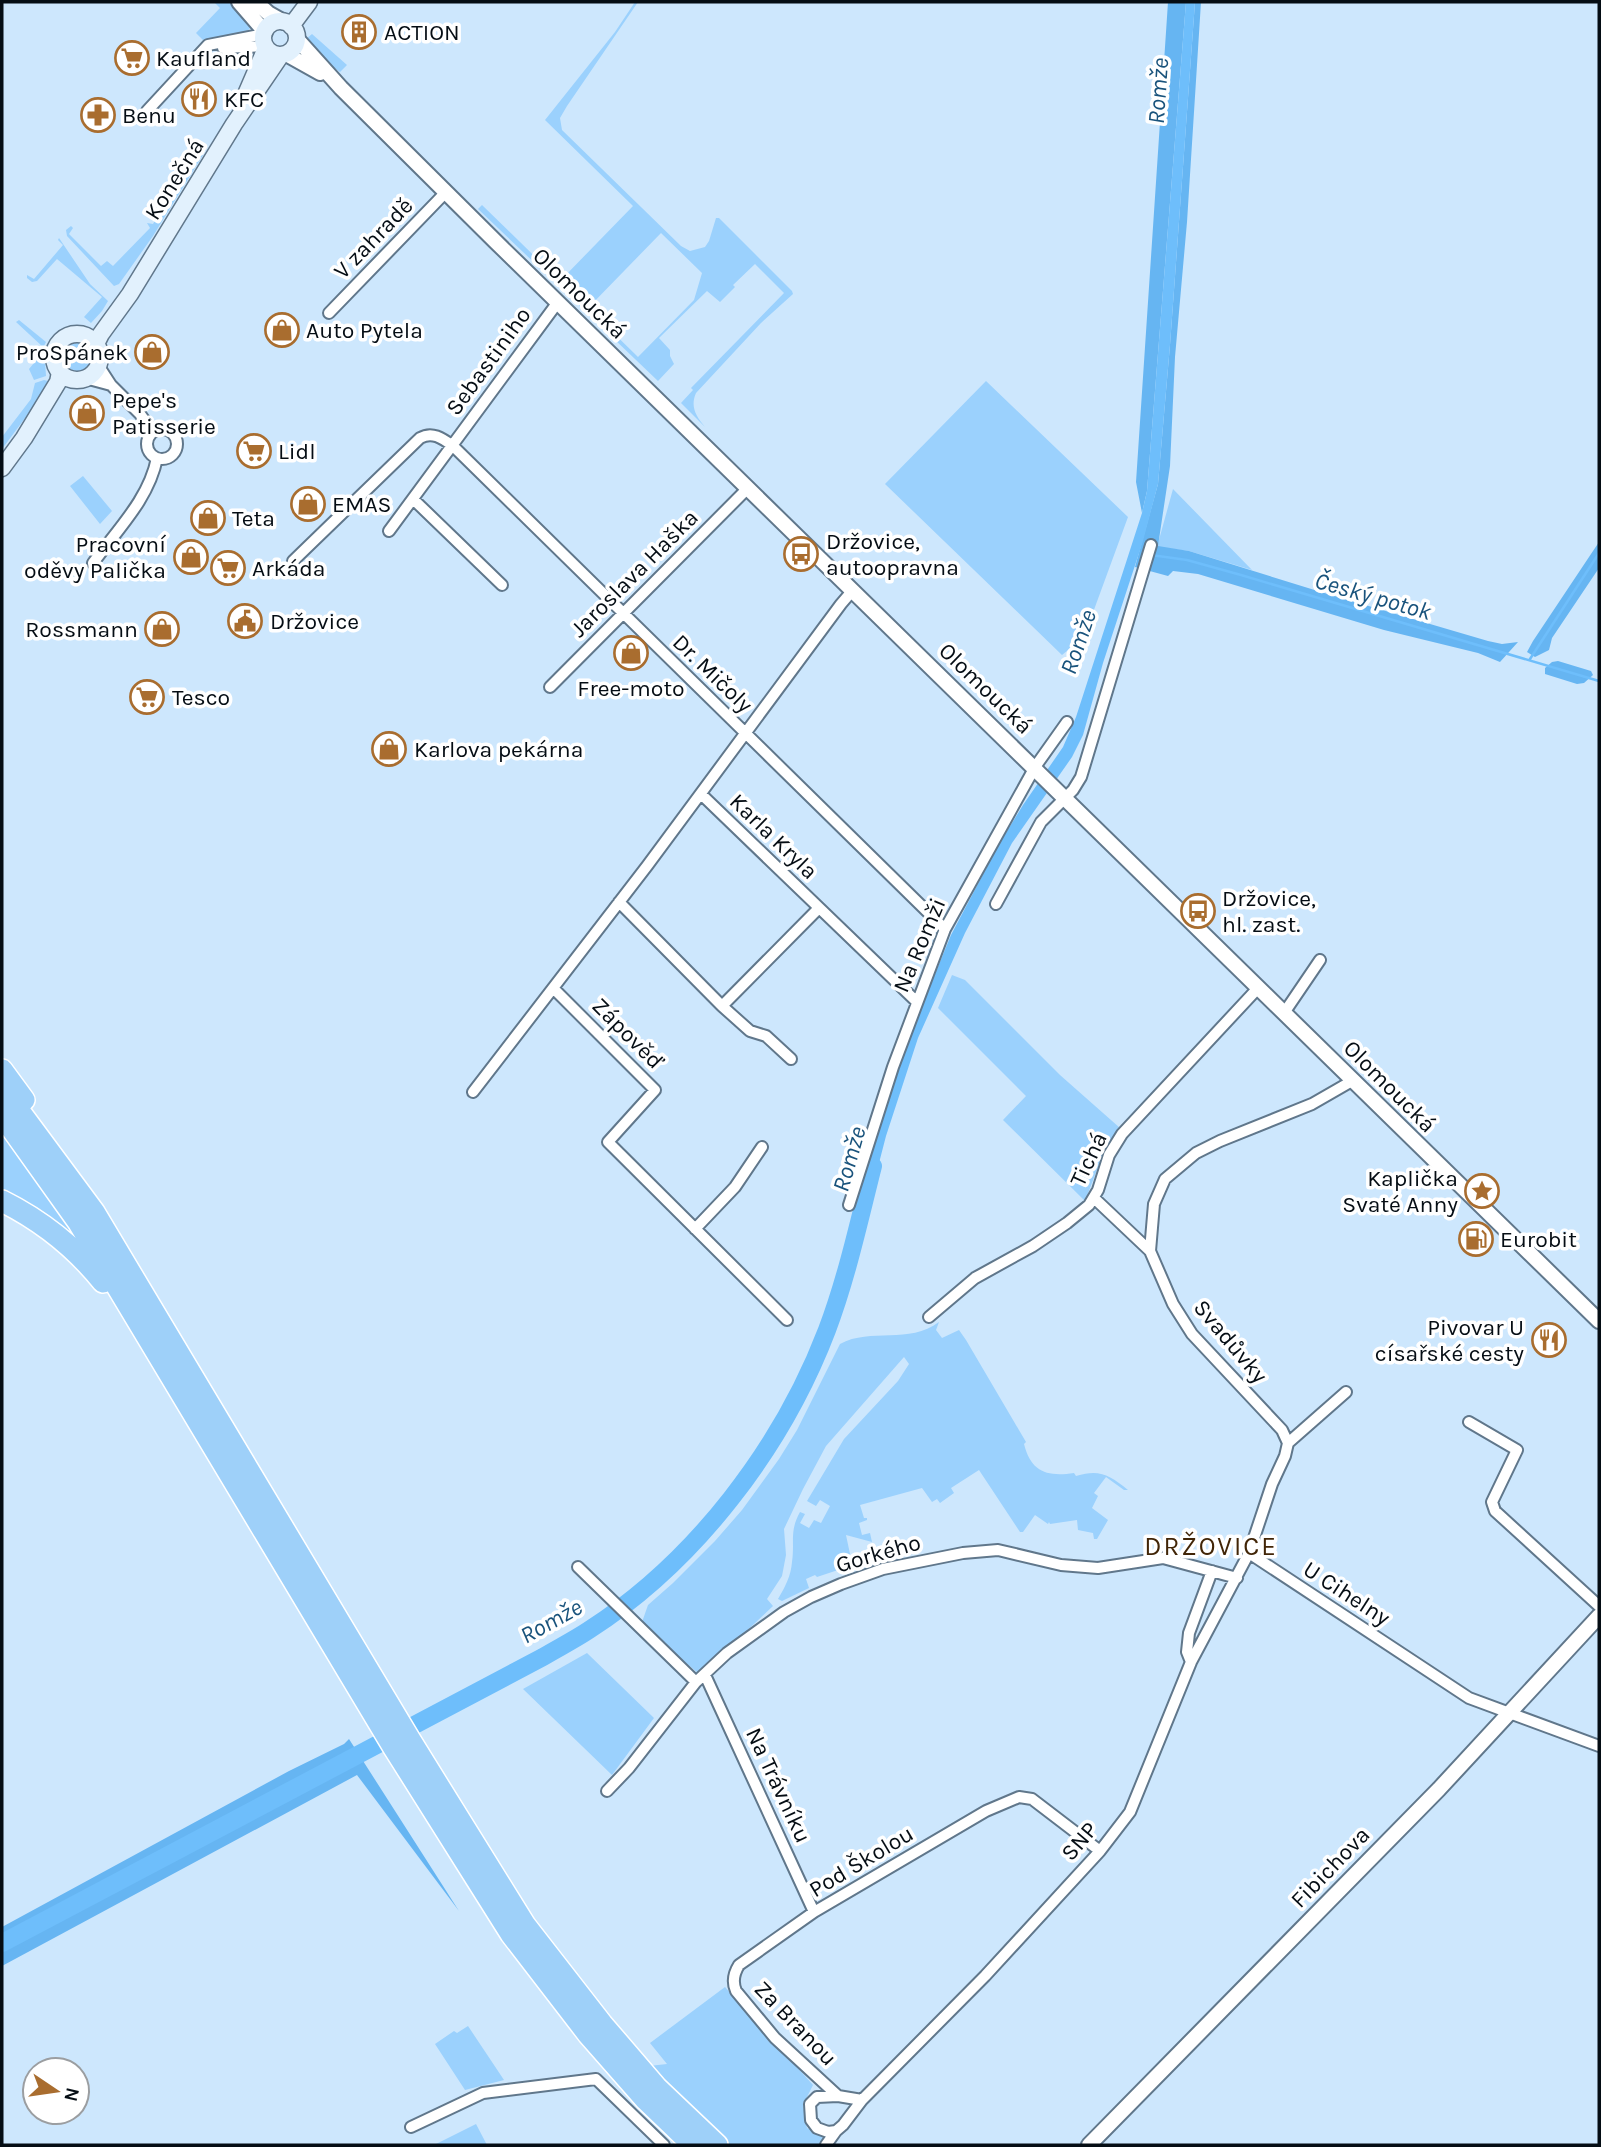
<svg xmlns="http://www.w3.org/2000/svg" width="1601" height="2147" viewBox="0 0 1601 2147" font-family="Karla,sans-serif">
<rect width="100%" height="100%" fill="#cde7fd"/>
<path fill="#9bd1fd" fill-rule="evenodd" d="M214,2H234L252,25C245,39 220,40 206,43L196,33L220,8Z
M635,2H638L567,106L560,118L562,130L681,246L690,251L705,247L709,241L716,218H719L792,291L793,294L761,323L696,393C690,407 696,416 705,427L681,403L693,390L691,388L784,293L755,264L733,285L735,287L720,302L707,291L659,338L670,350V356L674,364L658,381L478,209L482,205L560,281L633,206L545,120L615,32ZM661,233L702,273L694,300L638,357L588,308Z
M312,34L347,65L340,72L311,51L306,39Z
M198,152L203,155L153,236L119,284L114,286L67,236L66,230L71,226L73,228L69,234L101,266L107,261L113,266L150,228L147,223L153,224L172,188L180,186Z
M59,238L90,284L108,301L102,311L91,323L84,317L102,297L57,259L37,281L32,282L27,278V275L34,279L63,245L58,240Z
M19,320L46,342L44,346L46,376L34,380L29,369L34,363L32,360L36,354L39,355L43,347L16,322Z
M64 357a14 14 0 1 1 28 0a14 14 0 1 1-28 0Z
M44,380L52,382L2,449V437L31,399L35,383Z
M986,381L1128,517L1084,637L1062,655L885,484Z
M83,476L112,511L100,524L70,486Z
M1173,489L1252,570L1189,551L1157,547Z
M952,975L965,980L1060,1075L1120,1128L1107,1144L1085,1201L1003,1120L1026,1096L938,1008Z
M2,1127L81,1242L2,1193Z
M939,1322L936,1330L942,1338L959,1330L966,1340L1026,1442L1024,1444C1031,1472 1047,1477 1074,1473L1076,1476C1100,1469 1109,1475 1128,1490H1124L1106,1477L1094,1493L1098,1496L1092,1508L1108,1520L1097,1539H1094L1093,1533L1078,1530L1077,1520L1050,1524L1049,1522L1048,1524L1035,1515L1023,1532H1020L979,1470L951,1488L954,1493L940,1503L937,1499L932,1502L922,1488L860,1505L864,1518H867V1520L859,1523L862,1535L870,1533L872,1542L846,1535L850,1554L838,1560L841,1569L817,1577L815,1575L806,1579L809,1588L782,1601L778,1599C785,1587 791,1576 792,1562C795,1541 789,1532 800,1512L805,1514L800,1523L809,1528L814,1520L821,1523L830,1506L820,1500L816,1506L807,1501L844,1439L898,1381L909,1364L904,1357L826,1446L803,1489L784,1529L786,1555L782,1576L767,1599L773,1606L734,1643L698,1673L641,1625L648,1605L673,1583L715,1541L742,1510L779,1459L797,1430L840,1344C871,1327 909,1345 939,1322Z
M587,1653L654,1718L612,1775L523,1689Z
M725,1987L813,2085L803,2105L807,2128L825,2137L821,2145H729L649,2066L667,2064L650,2043Z
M468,2026L504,2080L465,2090L435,2044L454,2031L457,2033Z
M476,2124L487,2145H434Z"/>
<path fill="#66b5f2" d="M1168,2H1186L1147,491L1142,513L1136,482Z
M1195,2H1201L1187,222L1175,357L1170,466L1158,546L1189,551L1321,592L1488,641L1502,644L1518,642L1500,662L1478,653L1384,630L1198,574L1173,571L1168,576L1135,567L1158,484L1170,345Z
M1599,542V568L1552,638L1549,650L1535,657L1527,652L1533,641Z
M1558,661L1591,671L1593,675L1584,683L1577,684L1545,674V668L1552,662Z
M349,1739L459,1911L357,1775L2,1966V1927L289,1771L344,1744Z"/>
<path fill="#6ebefb" d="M1186,2H1195L1170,345L1158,484L1143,541L1103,663L1083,735L1072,757L1012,843L965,933L918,1038L886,1136L872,1190L861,1188L885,1105L907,1042L951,935L999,844L1023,805L1063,747L1076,717L1142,513L1147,491Z"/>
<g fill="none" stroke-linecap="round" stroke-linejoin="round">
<path stroke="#6ebefb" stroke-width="2.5" d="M1151,555L1187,560L1241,575L1599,681
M1530,659L1599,553"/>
<path stroke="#6ebefb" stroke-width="18" d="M2,1943L543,1657C558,1648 574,1640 589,1630C695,1562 782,1448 827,1330C847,1277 859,1221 873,1166"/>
<g stroke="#60778b" stroke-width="14">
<path id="minor" d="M223,48L265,46
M147,111L208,45L264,34
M329,313L446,192
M98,365L111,385L140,414L153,432
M85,378L111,385
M147 444a15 15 0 1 1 30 0a15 15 0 1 1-30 0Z
M413,499L502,585
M389,531L558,302
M293,561L420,438C432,431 442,438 453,446L945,929
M93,563C117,530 149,499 157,458
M550,687L748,488
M701,794L917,1002
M619,902L722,1006L819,908
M996,904L1041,822L1073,790L1081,777L1151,545
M553,988L655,1090L608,1142L787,1320
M722,1006L750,1031L766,1036L791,1059
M1284,1013L1320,960
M473,1092L647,866L841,604L853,590
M1094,1198L1150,1251
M849,1205L893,1067L945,929L1035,767L1067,722
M695,1229L735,1187L762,1147
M929,1317L975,1278L1033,1246L1067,1223L1089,1205L1098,1190L1109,1155L1122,1134L1259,987
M1469,1422L1517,1450L1492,1502L1495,1511L1599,1606
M1288,1443L1282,1430L1192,1334L1173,1304L1150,1251L1154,1204L1165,1179L1196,1153L1220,1141L1312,1104L1352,1081
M1249,1553L1469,1698L1599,1746
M578,1567L696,1682
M1191,1662L1187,1652L1189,1633L1212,1571
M705,1675L814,1912
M607,1791L629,1768L696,1682L727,1653L784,1612L811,1597L841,1584L883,1569L963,1553L998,1550L1061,1565L1098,1568L1163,1558L1237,1578
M838,2096L775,2038L736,1991C732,1982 734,1973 739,1965L814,1912L986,1811L1019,1797L1032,1799L1100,1851
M862,2100L838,2096L817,2097L810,2104L811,2120L817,2128L828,2132L836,2131L843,2125L862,2100L985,1976L1100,1851L1130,1812L1191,1662L1249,1553L1272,1484L1285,1456L1288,1443L1346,1392
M411,2127L483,2093L596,2079L664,2145
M826,2145L836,2131"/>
</g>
<g stroke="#60778b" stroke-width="18">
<path id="tertiary" d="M239,2L265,32
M256,2L268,13L284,22
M297,39L341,88L495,241L1599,1321
M286,54L320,73
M1089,2145L1439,1789L1599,1616"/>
</g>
<g stroke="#60778b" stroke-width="19">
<path id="secondary" d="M263 38a17 17 0 1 1 34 0a17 17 0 1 1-34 0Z
M291,26L309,2
M244,99L266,48
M54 357a23 23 0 1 1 46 0a23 23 0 1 1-46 0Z
M96,344L101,334L130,294L234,124L281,55
M2,468L24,438L58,382L60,372"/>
</g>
<g stroke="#fff" stroke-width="24">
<path id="motorway" d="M2,1070L24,1100
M2,1091L14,1104L94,1212L410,1740L525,1925L602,2024L657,2088L717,2145
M2,1115L79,1223L394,1748L511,1934L588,2034L646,2100L693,2145
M2,1201C42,1221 75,1247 103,1282"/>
</g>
<use href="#minor" stroke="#fff" stroke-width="10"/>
<use href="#tertiary" stroke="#fff" stroke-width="14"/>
<use href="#secondary" stroke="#e2f1fd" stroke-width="16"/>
<use href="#motorway" stroke="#9ed0f9" stroke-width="21"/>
</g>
<defs>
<g id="building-ring" transform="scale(1.75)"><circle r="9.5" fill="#fff" stroke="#a96d2f" stroke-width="1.5"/><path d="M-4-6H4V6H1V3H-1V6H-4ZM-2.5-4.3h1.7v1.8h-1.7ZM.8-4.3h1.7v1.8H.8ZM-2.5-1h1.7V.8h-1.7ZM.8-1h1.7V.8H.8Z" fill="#a96d2f"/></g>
<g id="supermarket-ring" transform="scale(1.75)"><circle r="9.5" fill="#fff" stroke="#a96d2f" stroke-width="1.5"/><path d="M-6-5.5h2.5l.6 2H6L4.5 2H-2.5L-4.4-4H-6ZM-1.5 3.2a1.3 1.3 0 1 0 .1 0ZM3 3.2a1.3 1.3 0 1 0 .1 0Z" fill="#a96d2f"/></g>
<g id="restaurant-ring" transform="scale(1.75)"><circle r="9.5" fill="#fff" stroke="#a96d2f" stroke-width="1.5"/><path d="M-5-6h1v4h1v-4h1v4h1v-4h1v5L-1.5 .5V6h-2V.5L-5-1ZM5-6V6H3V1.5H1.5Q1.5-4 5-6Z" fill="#a96d2f"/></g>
<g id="pharmacy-ring" transform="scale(1.75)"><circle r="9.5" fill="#fff" stroke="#a96d2f" stroke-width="1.5"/><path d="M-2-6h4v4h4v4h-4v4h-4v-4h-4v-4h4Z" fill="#a96d2f"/></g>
<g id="shop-ring" transform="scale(1.75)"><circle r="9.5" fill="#fff" stroke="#a96d2f" stroke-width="1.5"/><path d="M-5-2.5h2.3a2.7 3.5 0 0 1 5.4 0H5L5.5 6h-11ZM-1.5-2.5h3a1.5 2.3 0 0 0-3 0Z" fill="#a96d2f"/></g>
<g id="bus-ring" transform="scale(1.75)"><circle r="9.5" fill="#fff" stroke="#a96d2f" stroke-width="1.5"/><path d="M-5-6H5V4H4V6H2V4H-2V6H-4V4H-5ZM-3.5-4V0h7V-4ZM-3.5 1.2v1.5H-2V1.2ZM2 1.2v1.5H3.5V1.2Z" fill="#a96d2f"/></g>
<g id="civic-ring" transform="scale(1.75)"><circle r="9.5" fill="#fff" stroke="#a96d2f" stroke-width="1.5"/><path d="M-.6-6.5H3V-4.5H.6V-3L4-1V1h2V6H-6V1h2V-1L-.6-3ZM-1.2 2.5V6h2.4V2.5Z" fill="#a96d2f"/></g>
<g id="sight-ring" transform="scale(1.75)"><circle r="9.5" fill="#fff" stroke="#a96d2f" stroke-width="1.5"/><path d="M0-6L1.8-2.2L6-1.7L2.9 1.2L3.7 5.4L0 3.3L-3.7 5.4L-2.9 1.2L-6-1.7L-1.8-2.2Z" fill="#a96d2f"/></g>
<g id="fuel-ring" transform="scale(1.75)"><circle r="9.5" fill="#fff" stroke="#a96d2f" stroke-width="1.5"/><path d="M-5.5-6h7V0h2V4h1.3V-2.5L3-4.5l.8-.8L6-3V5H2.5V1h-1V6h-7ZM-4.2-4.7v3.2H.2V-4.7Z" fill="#a96d2f"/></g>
</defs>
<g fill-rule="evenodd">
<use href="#building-ring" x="359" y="32"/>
<use href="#supermarket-ring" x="132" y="58"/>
<use href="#restaurant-ring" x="199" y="99"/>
<use href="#pharmacy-ring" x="98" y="115"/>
<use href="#shop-ring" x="282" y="330"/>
<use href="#shop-ring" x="152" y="352"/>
<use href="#shop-ring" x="87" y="413"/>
<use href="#supermarket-ring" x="254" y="451"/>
<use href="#shop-ring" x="308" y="504"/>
<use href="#shop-ring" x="208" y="518"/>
<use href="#bus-ring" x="801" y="554"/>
<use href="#shop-ring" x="191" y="557"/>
<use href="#supermarket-ring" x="228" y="568"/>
<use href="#civic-ring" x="245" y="621"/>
<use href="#shop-ring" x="162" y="629"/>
<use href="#shop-ring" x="631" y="653"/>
<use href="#supermarket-ring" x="147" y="697"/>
<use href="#shop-ring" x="389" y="749"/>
<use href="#bus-ring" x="1198" y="911"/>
<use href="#sight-ring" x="1482" y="1191"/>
<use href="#fuel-ring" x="1476" y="1239"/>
<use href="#restaurant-ring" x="1549" y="1340"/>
</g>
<g text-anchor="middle" stroke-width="7" stroke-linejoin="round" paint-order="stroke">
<g font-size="23" fill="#050d14" stroke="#fff" text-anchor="start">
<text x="384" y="40">ACTION</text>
<text x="156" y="66">Kaufland</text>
<text x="224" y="107">KFC</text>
<text x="122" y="123">Benu</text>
<text x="306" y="338">Auto Pytela</text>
<text x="128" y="360" text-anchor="end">ProSpánek</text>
<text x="112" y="408">Pepe's<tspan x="112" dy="26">Patisserie</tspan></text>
<text x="278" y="459">Lidl</text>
<text x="332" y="512">EMAS</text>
<text x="232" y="526">Teta</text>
<text x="826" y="549">Držovice,<tspan x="826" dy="26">autoopravna</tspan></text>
<text x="166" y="552" text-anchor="end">Pracovní<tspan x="166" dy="26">oděvy Palička</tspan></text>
<text x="252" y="576">Arkáda</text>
<text x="270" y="629">Držovice</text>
<text x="138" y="637" text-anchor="end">Rossmann</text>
<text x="631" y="696" text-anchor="middle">Free-moto</text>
<text x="172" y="705">Tesco</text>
<text x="414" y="757">Karlova pekárna</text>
<text x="1222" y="906">Držovice,<tspan x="1222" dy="26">hl. zast.</tspan></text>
<text x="1458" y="1186" text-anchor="end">Kaplička<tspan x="1458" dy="26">Svaté Anny</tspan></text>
<text x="1500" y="1247">Eurobit</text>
<text x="1524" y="1335" text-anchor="end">Pivovar U<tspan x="1524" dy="26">císařské cesty</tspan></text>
</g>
<g font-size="23" fill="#050d14" stroke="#fff">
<text transform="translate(174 179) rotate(-58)" y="8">Konečná</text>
<text transform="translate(373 238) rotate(-46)" y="8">V zahradě</text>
<text transform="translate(580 293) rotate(44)" y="8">Olomoucká</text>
<text transform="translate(488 361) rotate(-54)" y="8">Sebastiniho</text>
<text transform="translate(634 573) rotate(-45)" y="8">Jaroslava Haška</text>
<text transform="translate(713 673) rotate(44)" y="8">Dr. Mičoly</text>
<text transform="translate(986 688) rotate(44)" y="8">Olomoucká</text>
<text transform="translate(774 836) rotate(44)" y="8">Karla Kryla</text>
<text transform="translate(919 945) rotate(-67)" y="8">Na Romži</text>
<text transform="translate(628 1033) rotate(45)" y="8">Zápověď</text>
<text transform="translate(1390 1086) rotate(45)" y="8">Olomoucká</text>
<text transform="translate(1088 1159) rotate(-65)" y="8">Tichá</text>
<text transform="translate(1231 1341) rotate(50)" y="8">Svadůvky</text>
<text transform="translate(878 1553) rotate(-16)" y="8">Gorkého</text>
<text transform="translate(1347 1593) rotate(33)" y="8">U Cihelny</text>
<text transform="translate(779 1785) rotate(65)" y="8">Na Trávníku</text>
<text transform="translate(1079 1841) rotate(-50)" y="8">SNP</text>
<text transform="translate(861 1861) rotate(-31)" y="8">Pod Školou</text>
<text transform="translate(1330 1867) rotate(-46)" y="8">Fibichova</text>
<text transform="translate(796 2023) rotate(46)" y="8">Za Branou</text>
</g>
<g font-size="24" font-style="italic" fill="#19537c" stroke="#fff">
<text transform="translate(1158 91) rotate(-86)" y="8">Romže</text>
<text transform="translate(1373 596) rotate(16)" y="8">Český potok</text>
<text transform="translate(1078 642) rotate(-71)" y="8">Romže</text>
<text transform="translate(849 1159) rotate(-74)" y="8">Romže</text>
<text transform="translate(551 1621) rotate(-29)" y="8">Romže</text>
</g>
<g font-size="26" letter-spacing="2" fill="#412507" stroke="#fff">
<text x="1211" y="1555">DRŽOVICE</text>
</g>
</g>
<rect width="1601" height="2147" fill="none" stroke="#050d14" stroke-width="7"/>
<g transform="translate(56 2091) rotate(103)"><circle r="33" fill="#ffffff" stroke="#9b9ea1" stroke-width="2"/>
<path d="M0-5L12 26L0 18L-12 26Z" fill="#a96d2f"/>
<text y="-10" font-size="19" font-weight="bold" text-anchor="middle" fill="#050d14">N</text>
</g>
</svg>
